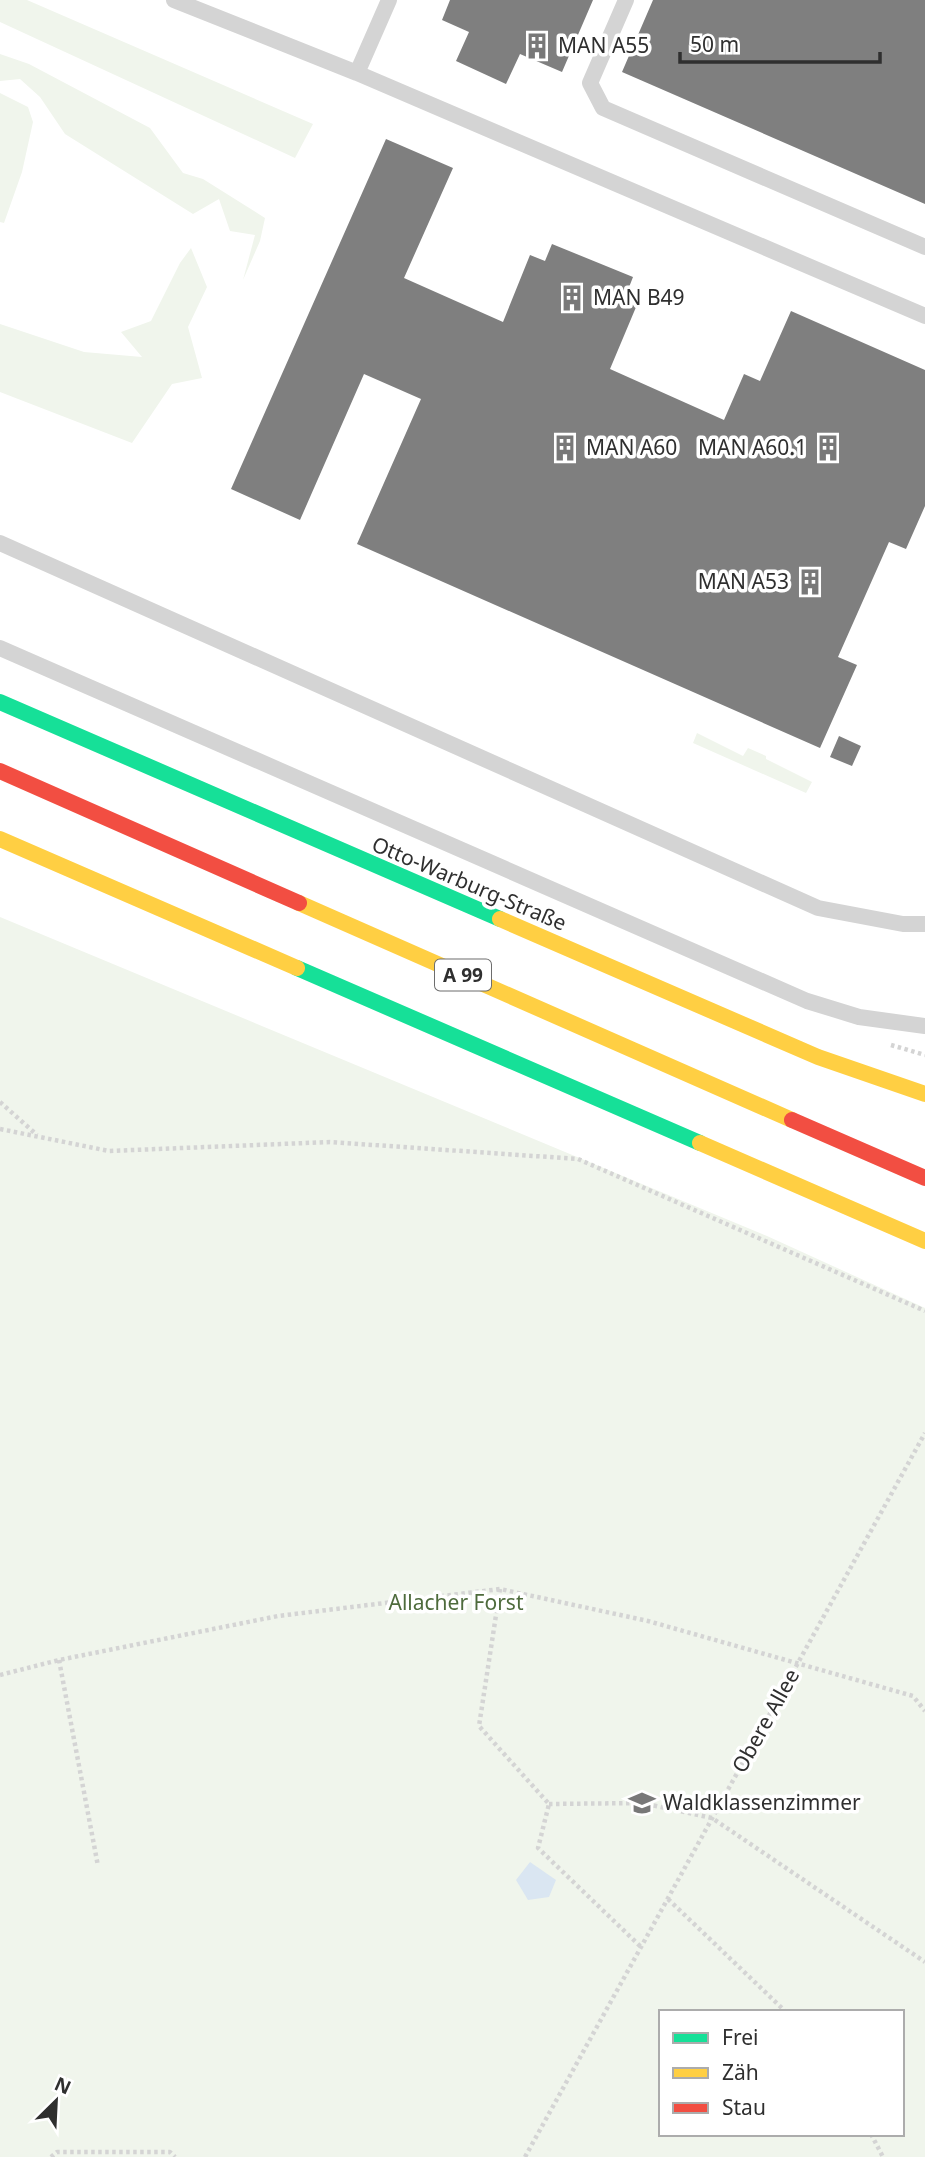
<svg xmlns="http://www.w3.org/2000/svg" width="925" height="2157" viewBox="0 0 925 2157" font-family="'Noto Sans',sans-serif">
<rect width="100%" height="100%" fill="#fff"/>
<path fill="#f0f5ec" fill-rule="evenodd" d="M0,0H27L313,124L295,158L0,22Z
M0,54L29,64L150,128L183,173L203,179L265,218L260,241L243,280L255,235L230,231L219,199L193,214L65,134L40,97L20,79L0,81Z
M0,93L28,107L33,122L22,172L4,223L0,222Z
M191,248L207,287L188,327L202,378L172,384L132,443L0,392V324L84,352L142,357L121,332L151,321L180,263Z
M697,733L743,756L748,748L766,756V759L812,782L806,793L693,743Z
M0,917L767,1236L925,1308V2157H0ZM661,2012H902V2134H661Z"/>
<path fill="#dae6f2" d="M530,1862L556,1880L549,1897L528,1900L516,1880Z"/>
<path fill="#7f7f7f" d="M450,0H593L562,72L520,54L506,84L456,61L469,32L442,20Z
M653,0H925V204L622,72Z
M386,139L453,168L404,278L503,322L530,255L545,261L552,244L633,277L626,295L639,300L610,369L724,420L744,374L760,381L791,311L925,370V506L906,549L889,542L838,657L857,665L820,748L357,544L421,399L364,374L300,520L231,489Z
M839,736L861,746L852,766L830,757Z"/>
<g fill="none" stroke-linecap="round" stroke-linejoin="round">
<path stroke="#d4d4d4" stroke-width="4.5" stroke-dasharray="3.5 3.5" stroke-linecap="butt" d="M891,1045L925,1055
M0,1102L37,1135
M0,1129L109,1151L330,1142L578,1159L925,1311
M500,1589L479,1726L549,1804L538,1848L641,1947
M59,1660L98,1866
M0,1675L59,1660L278,1616L500,1589L648,1621L913,1696L925,1711
M549,1804L642,1803L712,1818L925,1962
M668,1899L786,2012
M871,2134L883,2157
M51,2157L57,2152H170L175,2157
M525,2157L925,1433"/>
<path stroke="#d4d4d4" stroke-width="16" d="M174,0L357,73L925,316
M626,0L590,83L603,108L925,247
M357,73L389,0
M0,543L818,908L903,924H925
M0,648L807,1001L859,1017L925,1026"/>
<path stroke="#16e098" stroke-width="16" d="M0,702L500,919
M297,968L700,1143"/>
<path stroke="#ffcf43" stroke-width="16" d="M0,839L297,968
M299,903L792,1120
M500,919L818,1057L925,1094
M700,1143L925,1241"/>
<path stroke="#f24e42" stroke-width="16" d="M0,771L299,903
M792,1120L925,1178"/>
</g>
<defs>
<g id="building-bare" transform="scale(2.1)"><path d="M-4-6H4V6H1V3H-1V6H-4ZM-2.5-4.3h1.7v1.8h-1.7ZM.8-4.3h1.7v1.8H.8ZM-2.5-1h1.7V.8h-1.7ZM.8-1h1.7V.8H.8Z" fill="#787878" stroke="#fff" stroke-width="2.5" paint-order="stroke"/></g>
<g id="school-bare" transform="scale(2.1)"><path d="M0-5L7-2L0 1L-7-2ZM-4 1L0 2.5L4 1V4Q0 6-4 4Z" fill="#787878" stroke="#fff" stroke-width="2.5" paint-order="stroke"/></g>
</defs>
<g fill-rule="evenodd">
<use href="#building-bare" x="537" y="46"/>
<use href="#building-bare" x="572" y="298"/>
<use href="#building-bare" x="565" y="448"/>
<use href="#building-bare" x="828" y="448"/>
<use href="#building-bare" x="810" y="582"/>
<use href="#school-bare" x="642" y="1803"/>
</g>
<g text-anchor="middle" stroke-width="7" stroke-linejoin="round" paint-order="stroke">
<rect fill="#fff" stroke="#6d6d6d" stroke-width="2" x="435" y="959.5" width="56" height="31" rx="5"/>
<g font-size="19" font-weight="bold" fill="#2f2f2f">
<text x="463" y="982">A 99</text>
</g>
<g font-size="21" fill="#2f2f2f" stroke="#fff" text-anchor="start">
<text x="558" y="53">MAN A55</text>
<text x="593" y="305">MAN B49</text>
<text x="586" y="455">MAN A60</text>
<text x="807" y="455" text-anchor="end">MAN A60.1</text>
<text x="789" y="589" text-anchor="end">MAN A53</text>
<text x="663" y="1810">Waldklassenzimmer</text>
</g>
<g font-size="21" fill="#2f2f2f" stroke="#fff">
<text transform="translate(469 884) rotate(23)" y="7">Otto-Warburg-Straße</text>
<text transform="translate(766 1721) rotate(-61)" y="7">Obere Allee</text>
</g>
<g font-size="21" fill="#4e6b3c" stroke="#fff">
<text x="456" y="1610">Allacher Forst</text>
</g>
</g>
<rect x="659" y="2010" width="245" height="126" fill="#ffffff" stroke="#acacac" stroke-width="2"/>
<rect x="673" y="2033" width="35" height="10" fill="#16e098" stroke="#acacac" stroke-width="2"/>
<text x="722" y="2045" font-size="21" fill="#2f2f2f">Frei</text>
<rect x="673" y="2068" width="35" height="10" fill="#ffcf43" stroke="#acacac" stroke-width="2"/>
<text x="722" y="2080" font-size="21" fill="#2f2f2f">Zäh</text>
<rect x="673" y="2103" width="35" height="10" fill="#f24e42" stroke="#acacac" stroke-width="2"/>
<text x="722" y="2115" font-size="21" fill="#2f2f2f">Stau</text>
<g transform="translate(56 2101) rotate(24)" stroke="#ffffff" stroke-width="5" paint-order="stroke">
<path d="M0-5L12 26L0 18L-12 26Z" fill="#2f2f2f"/>
<text y="-10" font-size="19" font-weight="bold" text-anchor="middle" fill="#2f2f2f">N</text>
</g>
<path d="M680 52v10h200v-10" fill="none" stroke="#2f2f2f" stroke-width="3.5"/>
<text x="690" y="52" font-size="21" fill="#2f2f2f" stroke="#ffffff" stroke-width="5" paint-order="stroke">50 m</text>
</svg>
